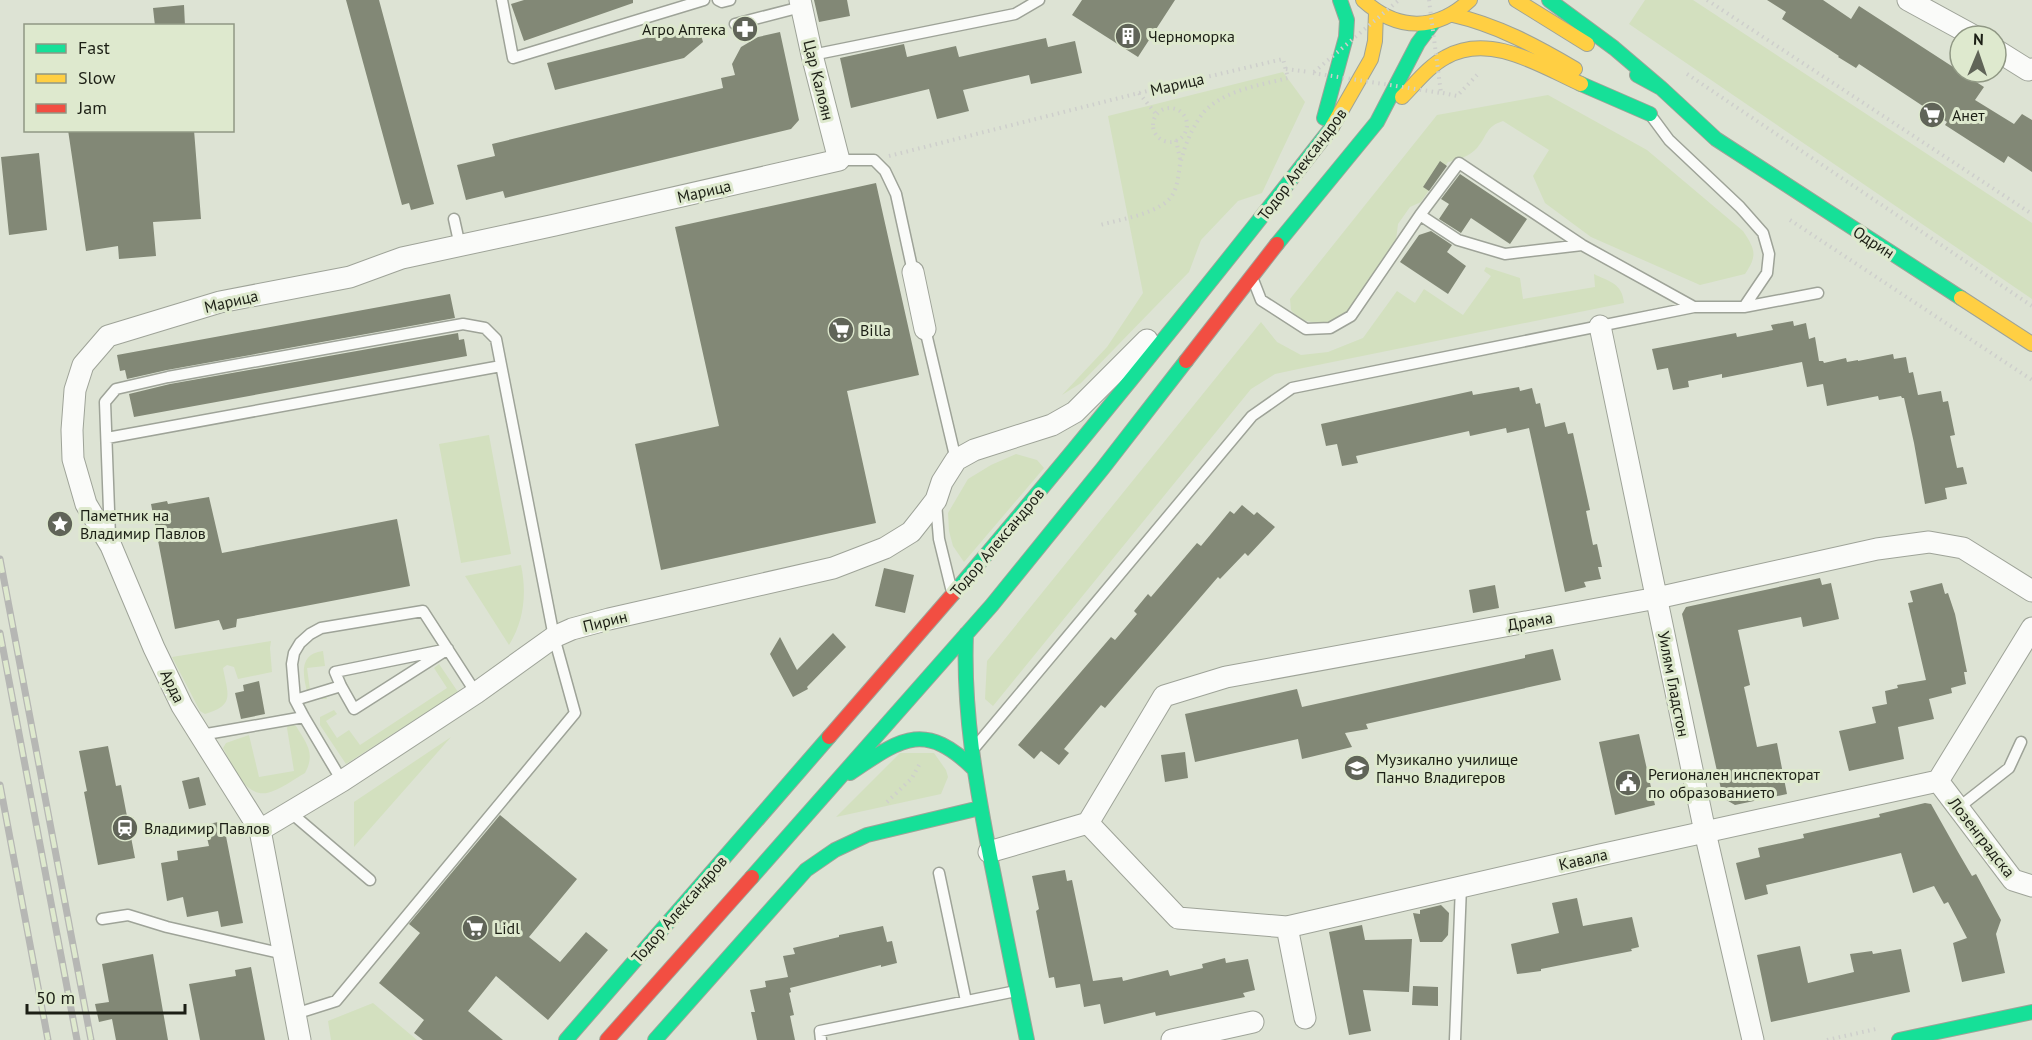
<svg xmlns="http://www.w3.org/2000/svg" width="2032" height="1040" viewBox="0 0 2032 1040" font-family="'PT Sans',sans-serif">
<rect width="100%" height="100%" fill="#dde3d4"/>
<path fill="#d3e0bf" d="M1645,0H1693L2032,223V299L1629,24Z
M1283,72L1305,102L1262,193L1238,201L1201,240L1189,272L1081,383L1062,395L1107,347L1143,293L1108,116Z
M1548,95L1647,150L1743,231C1755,249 1758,255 1745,274L1700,285L1591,237L1545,203L1533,176L1549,150L1503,121C1485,127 1488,135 1477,148C1470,156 1458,160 1448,162L1421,202L1410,207L1398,224L1396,240L1349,311L1325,324L1315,323L1299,319L1291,310L1290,299L1437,115Z
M1486,267L1520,278L1523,299L1595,287L1594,274C1610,282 1622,283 1624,303L1303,368L1275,374L1251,389L993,706L985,699L987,661L1261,322L1277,342L1301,355L1328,352L1363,338L1397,291L1415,303L1424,289L1463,315L1491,276L1484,271Z
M489,435L511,554L461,563L439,444Z
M1016,454L1037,460L1044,468L964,562L953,546L949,531L948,513L968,479L991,465Z
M521,565C527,593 524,621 509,645L465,576Z
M271,641L270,648L272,672L238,679L234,667L227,665L223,668C228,695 235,705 205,714L200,711L172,657Z
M323,651L325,666L307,668L311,697L326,696L327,699H309C304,680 296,654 323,651Z
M439,664L458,692L346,764L320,725V717L334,710L337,714L326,721L337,738L349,730L360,745L447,688L434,668Z
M289,724L296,726C306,743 316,753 305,773C294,779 280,790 267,793C244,797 232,764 223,748L226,743L249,735L259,777L294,771L287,728Z
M451,737L354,847V802Z
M900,753H934L946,770L948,777L941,794L836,817Z
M373,1003L417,1040H331L328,1021Z"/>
<path fill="#828876" d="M346,0H379L434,204L411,210L409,203L402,205Z
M524,0H633V3L524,41L511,4Z
M814,0H847L850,16L819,22Z
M1082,0H1175L1138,57L1072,15Z
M1767,0H1823L1851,19L1859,6L1984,87L1975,100L2014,124L2022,114L2032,120V172L2008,156L2004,163L1945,125L1947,122L1888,83L1859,64L1856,68L1838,57L1839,56L1782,19L1786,12Z
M184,5L185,26H155L153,8Z
M698,25L703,42L684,58L555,90L547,63Z
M780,32L799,120L791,129L505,198L503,191L466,200L457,165L495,156L492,144L723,88L721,78L735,75L732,64L741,47L758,37Z
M1046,38L1048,47L1075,41L1082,73L1031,84L1029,75L963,90L969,111L937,119L929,89L851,108L840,58L904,44L907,57L956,46L959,57Z
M68,130H194L201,219L153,222L156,256L119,259L118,246L86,251Z
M39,153L47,230L9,235L1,157Z
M1440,161L1447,166L1429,191L1423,187Z
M1460,174L1527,219L1510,244L1471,218L1461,233L1439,219L1449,204L1441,199Z
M876,183L919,375L847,391L876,523L661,570L635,444L719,426L675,227Z
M1431,231L1452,245L1447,252L1466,266L1448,294L1400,262L1419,235Z
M450,294L455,318L167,370L127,379L125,370L120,371L117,355Z
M1793,321L1794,326L1806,323L1809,339L1815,337L1819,361H1823L1824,363L1846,358L1847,362L1858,360V361L1893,354L1894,359L1906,357L1909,373L1913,372L1918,395L1941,391L1943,402L1948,401L1955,435L1950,436L1957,468L1963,467L1967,484L1945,488L1947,499L1925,504L1914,443L1904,398H1902L1901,396L1879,400L1878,396L1827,406L1823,384L1807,387L1802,362L1722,378V374L1688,381L1689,387L1673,390L1668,368L1657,370L1652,349L1736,333L1737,337L1773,330L1771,325Z
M458,333L459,340L464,339L467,356L134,417L129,394L170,384Z
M1519,387L1520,391L1532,388L1536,404L1540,403L1545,427L1565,422L1568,434L1573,433L1590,510L1586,511L1593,545L1597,544L1602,567H1598L1601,579L1584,582L1586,587L1565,592L1529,428L1507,433L1506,428L1470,436L1469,431L1356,456L1358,463L1342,466L1337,444L1326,446L1321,424L1472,391L1473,395Z
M209,497L222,553L397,519L410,586L237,619L236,627L223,630L219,620L175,629L151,504L167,501L168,504Z
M1242,505L1254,515L1257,512L1275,527L1248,556L1245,553L1220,579L1218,577L1105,708L1101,705L1064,749L1069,753L1059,765L1041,751L1034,759L1018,745L1111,637L1115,640L1137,614L1134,611L1148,594L1151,597L1197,543L1201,546L1230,511L1234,514Z
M884,568L914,575L905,613L875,606Z
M1820,578L1822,585L1831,583L1839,619L1803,627L1801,617L1738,630L1750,685L1744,687L1757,747L1777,743L1787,794L1735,805L1723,798L1682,614L1686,607Z
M1942,583L1945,594L1948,593L1955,614L1967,672H1964L1966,684L1951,688L1952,693L1929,699L1934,719L1898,727L1904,759L1849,771L1839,731L1876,723L1872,707L1887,704L1885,691L1898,688L1897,685L1926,680L1908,603L1913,602L1910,591Z
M1495,585L1499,608L1473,613L1469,590Z
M833,633L846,647L807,687L808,689L793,697L770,654L780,637L797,670Z
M1553,649L1561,680L1366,724L1368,729L1345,733L1352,747L1302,759L1298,739L1195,762L1185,714L1297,689L1302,707L1525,658V655Z
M259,681L265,714L241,719L235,693L244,691L243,685Z
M1639,734L1655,805L1615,815L1599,742Z
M108,746L116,786L121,785L135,858L98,865L84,792L87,791L79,751Z
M1185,752L1188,778L1165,782L1161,755Z
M199,777L206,805L189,809L182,781Z
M1925,803L1931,804L1958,852L1972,876L1976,874L2001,920L1996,934L2005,973L1962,982L1953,943L1967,938L1948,902L1944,904L1934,886L1913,893L1901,853L1766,885L1768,894L1745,900L1736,863L1760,857L1758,848L1804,838L1803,834L1880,817L1879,814Z
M500,815L577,879L529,937L560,962L586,932L608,950L548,1020L496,976L468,1011L503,1040H423L414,1033L424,1020L379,983L420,933L409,924Z
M223,821L243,923L221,927L218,911L187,917L183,897L167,901L161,863L178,860L177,851L209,846L204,825Z
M1065,870L1067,881L1072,880L1093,981L1122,977L1123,981L1168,970L1170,976L1203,968L1202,964L1225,958L1226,963L1248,959L1255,990L1243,993L1245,997L1156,1016L1155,1012L1104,1024L1100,1004L1084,1007L1080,984L1056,988L1054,977L1049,978L1036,911L1039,909L1032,876Z
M1577,898L1583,926L1632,917L1639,947L1631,949L1632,951L1541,969V971L1517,974L1511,944L1559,933L1552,903Z
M1441,905L1449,913L1448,935L1442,942H1420L1413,913L1420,914V910Z
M1362,925L1365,940L1412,939L1409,992L1363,990L1371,1031L1349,1035L1329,932Z
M883,926L887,942L892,941L897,963L881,967V965L790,988L791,992L789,993L794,1015L790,1016L795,1040H757L751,1012H755L750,990L766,987L765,981L788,977L783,956L795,954L793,948L839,937V935Z
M1800,946L1808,983L1854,972L1850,954L1872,951L1873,954L1901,949L1910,992L1771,1022L1757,955Z
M153,954L168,1040H116L112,1019L99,1022L95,1004L109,1002L102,964Z
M251,967L265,1040H200L189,984L236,976L235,970Z
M1413,986L1438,987V1006L1412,1005Z"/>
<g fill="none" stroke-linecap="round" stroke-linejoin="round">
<g stroke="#9ea398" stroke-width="13">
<path id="lane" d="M502,0L513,58L704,0
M718,0L722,2L730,0
M735,24L801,7
M812,55L1015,14L1039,0
M1652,117L1669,140L1740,207L1763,233L1769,254L1767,273L1744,307
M839,160H874L885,171L896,194L913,272
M1420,215L1458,240L1505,254L1582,245
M454,219L460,246
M1254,282L1261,300L1306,329L1330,328L1351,316L1420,215L1459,163L1582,245L1694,307
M925,329L956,460
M107,438L501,366
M936,503L939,539L951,588
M110,537L105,402L116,389L168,377L463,324L485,328L496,339L554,637L575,713L336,1001L295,1014
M448,649L354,709L341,686L335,672Z
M295,700L341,686
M201,735L304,717
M976,746L1252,416L1292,388L1694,307H1744L1818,293
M342,781L304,717L295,700L292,664L294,653L300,643L310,634L321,628L423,611L476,693
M1958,808L2009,768L2021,742
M290,812L370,880
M939,873L966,1001
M102,919L128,915L167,927L284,954
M821,1040L820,1031L1016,991
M1455,1040L1461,886"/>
</g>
<g stroke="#9ea398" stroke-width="23">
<path id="street" d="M1908,0L1974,36
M1996,50L2028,70L2032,69
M913,272L925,329
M1600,326L1705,832L1753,1040
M1938,781L2013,880L2032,886
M1088,823L1178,918L1287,927L1600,855L1938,781L2032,628
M1088,823L1164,696L1226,677L1657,598L1877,549L1929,542L1963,548L2032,591
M260,830L342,781L476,693L554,637L572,629L609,619L833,568L885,548L911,532L926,513L936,500L942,482L956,460L974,450L1052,425L1075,412L1147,340
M989,852L1088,823
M1287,927L1305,1018
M300,1040L260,830L182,706L154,648L111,546L86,504L73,459L72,430L75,390L83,365L108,336L220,302L350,277L402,258L555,225L839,160L812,55L800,0
M1172,1040L1253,1022"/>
</g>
<g stroke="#9ea398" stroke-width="16">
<path id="fast" d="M1549,0L1614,48L1661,88
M1637,75L1661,88L1716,139L1961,298
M1581,84L1650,114
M1324,118L1346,37L1347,20L1340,0
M1277,244L1377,122L1418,43L1433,23
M953,594C1083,441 1209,285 1332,127
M966,634C963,711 976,785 991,861C1003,920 1015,980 1027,1040
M850,773C901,739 924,720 974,769
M752,877L992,605L1103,468L1186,361
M566,1040L829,737
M655,1040L806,870L835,850L867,835L980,808
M1899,1040L2032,1012"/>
</g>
<g stroke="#9ea398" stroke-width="16">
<path id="slow" d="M1363,0C1397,31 1436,32 1470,0
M1516,0L1587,44
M1453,15C1497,25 1536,46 1575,69
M1402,97C1416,83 1429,66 1446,57C1490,32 1541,66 1581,84
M1332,127L1371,59L1375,41L1376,12
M1961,298L2032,344"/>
</g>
<g stroke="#9ea398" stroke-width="16">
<path id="jam" d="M1186,361L1277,244
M829,737L953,594
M607,1040L752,877"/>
</g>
<path stroke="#cecfcc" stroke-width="4" stroke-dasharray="1.5 4.5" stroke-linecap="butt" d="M1707,0L2032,214
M1286,69L1309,72
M1687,74L2032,306
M1139,93L1156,114
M1443,93L1457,96L1477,75
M1153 125a17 17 0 1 1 34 0a17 17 0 1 1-34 0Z
M1176,140L1180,159
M889,156L1139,93L1283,59L1288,78C1261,85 1224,90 1204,112C1194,124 1186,142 1182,157C1177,173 1180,192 1165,203C1146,216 1122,219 1100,225
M1790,220L2032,380
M887,802L912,778L919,765
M1827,1040L1876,1029"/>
<use href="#lane" stroke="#fafbf9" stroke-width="10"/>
<use href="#street" stroke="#fafbf9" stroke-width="21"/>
<use href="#fast" stroke="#16e098" stroke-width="14"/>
<use href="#slow" stroke="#ffcf43" stroke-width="14"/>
<use href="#jam" stroke="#f24e42" stroke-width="14"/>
<g stroke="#b6b7b4" stroke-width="7">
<path id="rail" d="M0,559L91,1040
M0,633L77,1040
M0,785L48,1040"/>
</g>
<use href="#rail" stroke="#dee9ce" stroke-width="4.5" stroke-dasharray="14" stroke-linecap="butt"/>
<path stroke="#cecfcc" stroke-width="4" stroke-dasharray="1.5 4.5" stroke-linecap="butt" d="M1314,72L1399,0
M1313,73L1441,93L1429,0"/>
</g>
<defs>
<g id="pharmacy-disc" transform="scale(1.35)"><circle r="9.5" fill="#606458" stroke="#dee9ce"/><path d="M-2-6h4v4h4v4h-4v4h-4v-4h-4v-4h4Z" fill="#fff"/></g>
<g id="building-disc" transform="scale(1.35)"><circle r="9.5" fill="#606458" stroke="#dee9ce"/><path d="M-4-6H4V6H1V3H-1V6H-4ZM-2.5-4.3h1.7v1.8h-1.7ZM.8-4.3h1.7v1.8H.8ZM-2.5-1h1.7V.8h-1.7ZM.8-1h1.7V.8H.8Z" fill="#fff"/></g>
<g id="supermarket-disc" transform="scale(1.35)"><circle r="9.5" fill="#606458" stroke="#dee9ce"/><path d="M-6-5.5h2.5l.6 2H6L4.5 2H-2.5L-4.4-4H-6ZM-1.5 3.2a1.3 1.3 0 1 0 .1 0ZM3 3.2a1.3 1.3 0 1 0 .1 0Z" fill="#fff"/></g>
<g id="sight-disc" transform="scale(1.35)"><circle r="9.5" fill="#606458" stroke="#dee9ce"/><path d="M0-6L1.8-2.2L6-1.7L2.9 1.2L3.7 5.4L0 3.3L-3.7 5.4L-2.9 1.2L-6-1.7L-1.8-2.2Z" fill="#fff"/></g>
<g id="school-disc" transform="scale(1.35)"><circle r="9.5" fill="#606458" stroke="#dee9ce"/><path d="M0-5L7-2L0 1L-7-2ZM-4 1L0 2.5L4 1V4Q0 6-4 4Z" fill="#fff"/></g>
<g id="civic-disc" transform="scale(1.35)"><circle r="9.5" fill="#606458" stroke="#dee9ce"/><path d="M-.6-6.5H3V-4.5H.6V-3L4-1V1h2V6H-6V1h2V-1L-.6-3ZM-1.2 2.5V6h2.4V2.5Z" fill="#fff"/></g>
<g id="station-disc" transform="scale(1.35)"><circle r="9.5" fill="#606458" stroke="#dee9ce"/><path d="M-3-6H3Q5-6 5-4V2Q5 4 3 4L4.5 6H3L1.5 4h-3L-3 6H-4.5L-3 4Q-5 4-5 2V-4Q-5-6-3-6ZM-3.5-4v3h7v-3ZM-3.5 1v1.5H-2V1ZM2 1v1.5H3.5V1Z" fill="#fff"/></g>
</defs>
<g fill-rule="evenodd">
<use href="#pharmacy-disc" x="745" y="29"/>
<use href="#building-disc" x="1128" y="36"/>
<use href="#supermarket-disc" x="1932" y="115"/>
<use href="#supermarket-disc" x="841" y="330"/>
<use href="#sight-disc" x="60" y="524"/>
<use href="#school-disc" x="1357" y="768"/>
<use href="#civic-disc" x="1628" y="783"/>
<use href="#station-disc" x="125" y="828"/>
<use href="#supermarket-disc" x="475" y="928"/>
</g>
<g text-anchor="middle" stroke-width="6" stroke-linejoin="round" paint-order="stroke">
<g font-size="16" fill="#1c1f15" stroke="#dee9ce" text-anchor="start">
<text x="726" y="35" text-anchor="end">Агро Аптека</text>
<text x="1148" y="42">Черноморка</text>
<text x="1952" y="121">Анет</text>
<text x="860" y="336">Billa</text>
<text x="80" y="521">Паметник на<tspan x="80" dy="18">Владимир Павлов</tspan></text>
<text x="1376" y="765">Музикално училище<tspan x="1376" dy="18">Панчо Владигеров</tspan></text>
<text x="1648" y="780">Регионален инспекторат<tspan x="1648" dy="18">по образованието</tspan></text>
<text x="144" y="834">Владимир Павлов</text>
<text x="494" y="934">Lidl</text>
</g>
<g font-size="16" fill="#1c1f15" stroke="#dee9ce">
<text transform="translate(819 80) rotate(76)" y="6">Цар Калоян</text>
<text transform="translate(1177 84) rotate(-13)" y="6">Марица</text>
<text transform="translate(1302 164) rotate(-53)" y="6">Тодор Александров</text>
<text transform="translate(704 191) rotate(-13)" y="6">Марица</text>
<text transform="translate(1874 242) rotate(33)" y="6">Одрин</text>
<text transform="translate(231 301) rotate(-13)" y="6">Марица</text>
<text transform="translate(997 542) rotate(-50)" y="6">Тодор Александров</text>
<text transform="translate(605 621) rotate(-14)" y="6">Пирин</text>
<text transform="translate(1530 621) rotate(-10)" y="6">Драма</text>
<text transform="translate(1674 684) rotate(79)" y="6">Уилям Гладстон</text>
<text transform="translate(173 686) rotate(64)" y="6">Арда</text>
<text transform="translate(1982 837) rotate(52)" y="6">Лозенградска</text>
<text transform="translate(1583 859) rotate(-13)" y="6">Кавала</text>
<text transform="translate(679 909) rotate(-49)" y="6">Тодор Александров</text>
</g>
</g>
<rect x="24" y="24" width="210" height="108" fill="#dee9ce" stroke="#909884" stroke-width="1.5"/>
<rect x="36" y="44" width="30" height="9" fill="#16e098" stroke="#909884" stroke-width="1.5"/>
<text x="78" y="54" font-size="18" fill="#1c1f15">Fast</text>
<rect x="36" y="74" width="30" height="9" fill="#ffcf43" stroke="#909884" stroke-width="1.5"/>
<text x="78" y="84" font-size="18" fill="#1c1f15">Slow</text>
<rect x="36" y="104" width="30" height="9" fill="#f24e42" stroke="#909884" stroke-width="1.5"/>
<text x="78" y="114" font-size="18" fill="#1c1f15">Jam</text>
<g transform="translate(1978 54) rotate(2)"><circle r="28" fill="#dee9ce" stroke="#909884" stroke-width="1.5"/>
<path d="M0-4.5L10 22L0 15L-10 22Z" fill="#606458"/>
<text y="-9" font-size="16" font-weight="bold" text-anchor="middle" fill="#1c1f15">N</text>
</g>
<path d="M27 1004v9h158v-9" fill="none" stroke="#1c1f15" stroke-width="3"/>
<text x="36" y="1004" font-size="18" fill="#1c1f15" stroke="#dee9ce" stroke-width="4.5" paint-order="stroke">50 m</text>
</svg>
